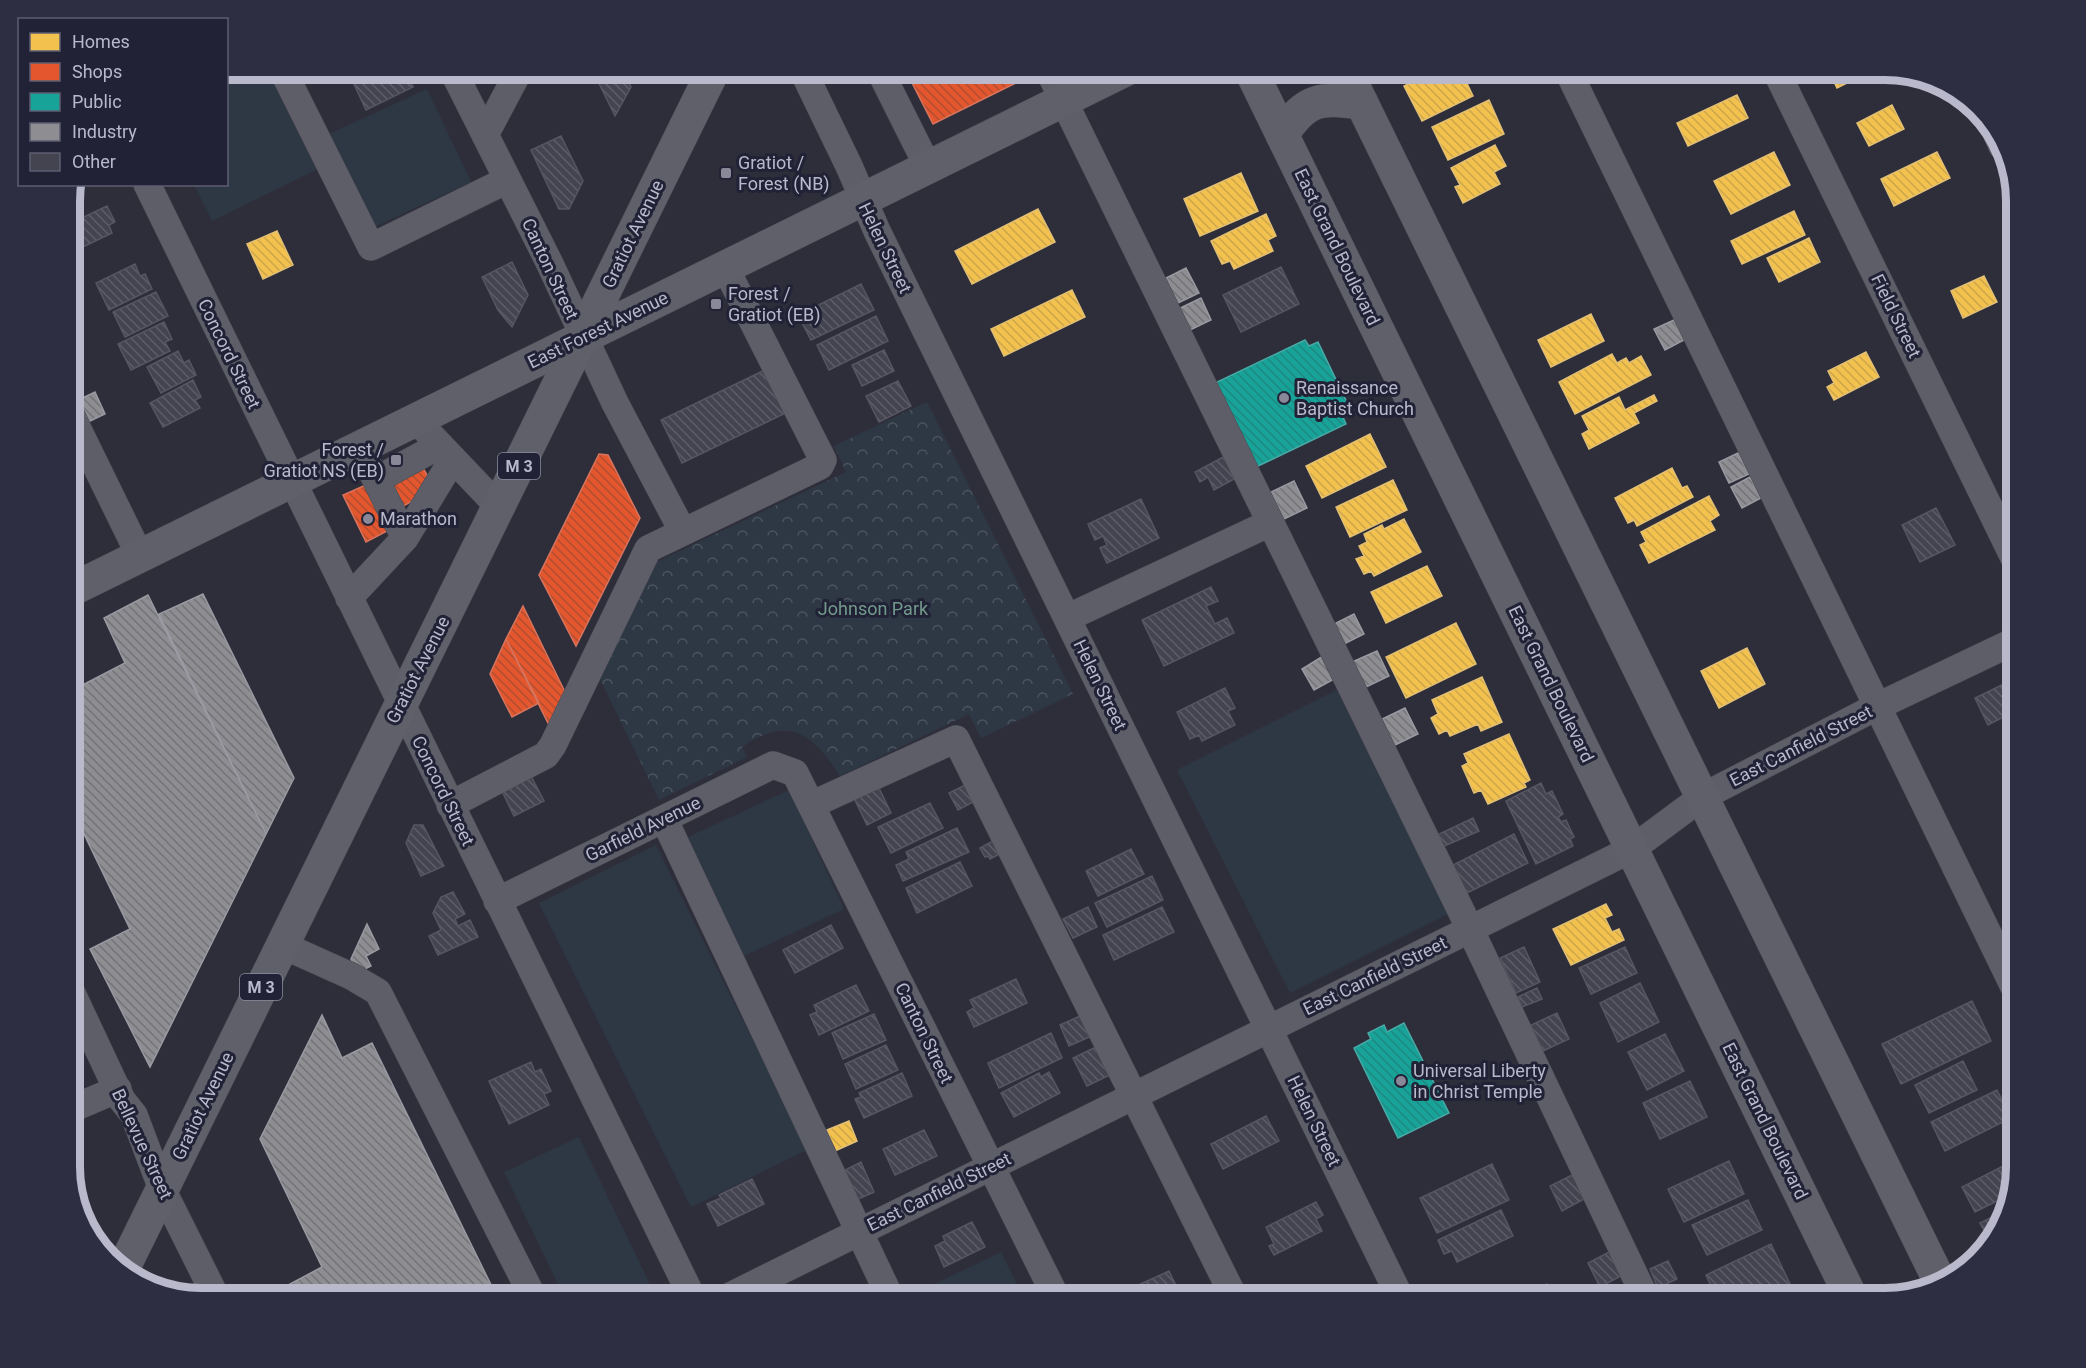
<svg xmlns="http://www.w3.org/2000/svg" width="2086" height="1368" viewBox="0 0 2086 1368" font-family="Roboto,sans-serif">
<defs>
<pattern id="park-crowns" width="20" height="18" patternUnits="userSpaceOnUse" patternTransform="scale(1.5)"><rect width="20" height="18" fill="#2e3844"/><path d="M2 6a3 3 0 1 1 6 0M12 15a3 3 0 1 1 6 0" fill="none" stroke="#4a535e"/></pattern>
<pattern id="homes-back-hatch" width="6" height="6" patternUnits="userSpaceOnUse" patternTransform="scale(1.5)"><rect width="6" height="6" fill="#f2c14e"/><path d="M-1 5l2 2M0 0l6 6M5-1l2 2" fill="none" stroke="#cda64b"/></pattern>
<pattern id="shops-back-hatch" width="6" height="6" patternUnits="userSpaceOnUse" patternTransform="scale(1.5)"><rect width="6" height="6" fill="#e4572e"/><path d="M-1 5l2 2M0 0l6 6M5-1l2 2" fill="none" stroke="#b04e32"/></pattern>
<pattern id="public-back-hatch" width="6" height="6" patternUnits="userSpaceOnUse" patternTransform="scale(1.5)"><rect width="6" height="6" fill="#17a398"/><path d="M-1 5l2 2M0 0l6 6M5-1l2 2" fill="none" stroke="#1f8881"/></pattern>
<pattern id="industry-back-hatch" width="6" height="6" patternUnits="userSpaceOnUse" patternTransform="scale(1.5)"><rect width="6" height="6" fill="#8d8d92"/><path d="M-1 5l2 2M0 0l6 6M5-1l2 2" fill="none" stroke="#747478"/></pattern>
<pattern id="building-back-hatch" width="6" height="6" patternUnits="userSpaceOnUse" patternTransform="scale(1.5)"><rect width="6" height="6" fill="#444450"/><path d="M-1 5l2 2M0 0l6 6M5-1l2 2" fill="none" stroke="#5d5d68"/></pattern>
</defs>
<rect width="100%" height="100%" fill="#2e2e3b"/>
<path fill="#2e3844" d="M227,69H268L318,169L212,221L194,185L226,184Z
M427,89L471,182L372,228L327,135Z
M1337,690L1450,913L1290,993L1177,770Z
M789,790L844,909L744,956L688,837Z
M656,845L807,1150L691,1207L539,903Z
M579,1137L656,1297L651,1299H565L504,1172Z
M1001,1252L1024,1299H906V1298Z"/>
<path fill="url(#park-crowns)" d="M927,402L1073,694L981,738L969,714L840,776C813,733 788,715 742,747L747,757L659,800L597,673L648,566L846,472L834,446Z"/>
<path fill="url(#homes-back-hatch)" stroke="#e1bf74" stroke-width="1.5" d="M1438,69H1460L1473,96L1422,121L1404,86Z
M1828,69H1875L1837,88Z
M1737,95L1748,118L1688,146L1677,123Z
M1489,100L1504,134L1448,160L1432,127Z
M1892,105L1904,129L1869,146L1857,123Z
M1495,145L1506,166L1494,172L1500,184L1463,203L1455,187L1460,185L1451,168Z
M1774,152L1790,185L1731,214L1714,181Z
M1937,152L1950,178L1894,206L1881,179Z
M1241,173L1258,211L1200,236L1184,199Z
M1038,209L1055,242L972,284L955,251Z
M1794,211L1805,235L1742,264L1731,241Z
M1266,214L1276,236L1268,240L1273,251L1234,269L1230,261L1222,264L1211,241Z
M277,231L293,265L263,279L247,244Z
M1809,238L1820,262L1779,282L1767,258Z
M1984,276L1997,302L1963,318L1951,291Z
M1072,290L1085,317L1004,356L991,329Z
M1591,314L1604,341L1551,367L1538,340Z
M1866,352L1879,377L1834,400L1827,387L1834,383L1828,371Z
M1612,354L1617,363L1626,358L1629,363L1641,356L1651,375L1575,414L1559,382Z
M1654,395L1657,401L1634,413L1639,423L1589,449L1582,434L1589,430L1582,416L1619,397L1625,410Z
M1370,434L1386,467L1322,498L1306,466Z
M1672,468L1682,488L1687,486L1693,497L1637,526L1634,520L1628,523L1615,498Z
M1393,480L1407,510L1350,537L1336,507Z
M1709,496L1719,515L1710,521L1715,530L1649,563L1640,545L1646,542L1641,532Z
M1404,519L1421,552L1374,576L1371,571L1364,574L1356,559L1364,556L1359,546L1367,542L1364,534L1382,525L1384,529Z
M1427,566L1442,596L1386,623L1371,592Z
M1456,623L1476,664L1406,698L1386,657Z
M1747,648L1765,684L1719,708L1701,671Z
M1482,677L1502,722L1481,731L1478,724L1450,736L1447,730L1439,734L1431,718L1438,714L1432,700Z
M1509,734L1530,780L1524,783L1526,787L1488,804L1481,790L1474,793L1462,766L1468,763L1464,754Z
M1606,904L1612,915L1605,918L1612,932L1619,929L1624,940L1571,965L1553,929Z
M849,1121L857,1141L835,1151L827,1130Z"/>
<path fill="url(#shops-back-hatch)" stroke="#d7745d" stroke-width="1.5" d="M905,69H1031L1034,74L933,124Z
M599,454L608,455L640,518L576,646L539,575Z
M418,460L435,488L400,508L384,480Z
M368,484L391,529L366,542L343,495Z
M523,606L565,692L549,725L506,639Z
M506,639L539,703L512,717L490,674Z"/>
<path fill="url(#public-back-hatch)" stroke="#48aaa7" stroke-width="1.5" d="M1305,340L1309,346L1318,342L1352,413L1343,417L1346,424L1256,467L1215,383Z
M1404,1023L1449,1113L1398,1138L1354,1048L1371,1039L1368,1033L1384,1025L1387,1032Z"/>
<path fill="url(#industry-back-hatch)" stroke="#9a9aa3" stroke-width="1.5" d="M1186,268L1199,293L1176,304L1164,279Z
M1201,298L1211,320L1188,331L1178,309Z
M1674,320L1684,340L1665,350L1654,329Z
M95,392L105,414L86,423L76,401Z
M1738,453L1749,474L1729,483L1719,462Z
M1750,477L1761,498L1742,508L1731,487Z
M1294,481L1307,508L1284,519L1271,492Z
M203,594L294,778L266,834L159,614Z
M148,595L266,834L150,1067L90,949L130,929L82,830L69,836V692L125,663L104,618Z
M1354,614L1364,634L1342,645L1332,625Z
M1377,651L1389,676L1362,689L1350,663Z
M1323,656L1336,678L1314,690L1302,669Z
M1405,708L1418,734L1393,746L1380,720Z
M367,924L379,949L366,956L371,966L357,973L351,959Z
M322,1015L342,1058L372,1043L498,1299H262L322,1267L260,1139Z"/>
<path fill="url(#building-back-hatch)" stroke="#565663" stroke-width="1.5" d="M349,69H374L354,79Z
M385,69H404L413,87L366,110L354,84Z
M592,69H622L631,87L615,116Z
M561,136L583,181L569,209H559L531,150Z
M107,206L115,222L109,225L112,233L70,253L69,224Z
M512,262L528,295L512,327L498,310L482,277Z
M135,264L140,276L145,274L152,289L109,310L96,283Z
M1281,267L1299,304L1241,332L1223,295Z
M861,284L874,310L811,340L798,315Z
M156,292L168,316L125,337L113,312Z
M876,316L888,341L829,370L817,345Z
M164,322L172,339L165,342L170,351L131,370L118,344Z
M884,350L894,371L862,386L852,365Z
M178,351L184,363L189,360L196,375L161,393L147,367Z
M771,367L792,410L682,463L661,420Z
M193,380L201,397L195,400L200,408L163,427L150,403Z
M898,381L911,406L879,422L866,396Z
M1225,456L1236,478L1214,490L1208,477L1200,482L1195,472Z
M1141,499L1159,538L1107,563L1100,548L1107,545L1103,536L1095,540L1088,524Z
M1936,508L1955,545L1920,562L1902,525Z
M1211,587L1218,601L1206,606L1215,624L1227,618L1234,633L1164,666L1142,620Z
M2016,678L2017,710L1988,725L1975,698Z
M1225,688L1235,708L1228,711L1235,725L1202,741L1199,735L1190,739L1177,712Z
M531,776L544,801L514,816L502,791Z
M969,783L977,800L958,810L949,793Z
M1541,783L1546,794L1552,791L1563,814L1558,817L1561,822L1566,820L1574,837L1570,839L1573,846L1536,864L1506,801Z
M877,784L891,813L867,825L853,796Z
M930,803L943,828L891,853L878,827Z
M1473,818L1479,831L1442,847L1437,835Z
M414,825H423L444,866L421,876L406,843Z
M957,828L969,852L903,881L896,865L909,859L906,852Z
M1514,834L1528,863L1465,894L1451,866Z
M1000,837L1007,850L990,859L988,856L985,857L980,848Z
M1131,849L1144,874L1098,896L1086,871Z
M960,862L972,886L917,913L906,888Z
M1152,876L1163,900L1107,927L1095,903Z
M453,892L465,914L455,919L458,926L470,920L478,937L438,955L429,936L441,930L433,913L441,897Z
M1088,907L1097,927L1073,938L1063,919Z
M1162,907L1174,932L1114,960L1103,935Z
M831,925L843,948L795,973L783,950Z
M1524,947L1540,982L1516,993L1500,958Z
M1625,947L1637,973L1591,994L1579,968Z
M1016,979L1027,1003L974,1027L967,1012L974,1008L970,1000Z
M1640,983L1659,1022L1618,1042L1600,1003Z
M856,985L869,1011L819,1035L810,1015L817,1012L814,1005Z
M1537,988L1542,999L1522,1007L1518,997Z
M1972,1001L1991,1041L1901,1084L1882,1044Z
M1557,1013L1569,1039L1543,1051L1531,1025Z
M874,1014L886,1040L843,1059L832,1033Z
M1080,1016L1089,1037L1069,1046L1060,1025Z
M1051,1033L1062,1058L999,1088L988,1063Z
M1665,1034L1684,1071L1647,1090L1628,1052Z
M886,1045L898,1070L856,1089L845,1064Z
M1100,1045L1114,1073L1087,1086L1073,1058Z
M1963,1061L1977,1090L1929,1113L1915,1085Z
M531,1062L535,1072L541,1069L551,1091L544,1094L549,1105L509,1124L489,1081Z
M1049,1072L1060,1093L1014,1117L1001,1093L1039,1073L1041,1077Z
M902,1073L912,1096L864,1118L855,1099L861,1097L859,1093Z
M1690,1081L1707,1117L1660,1139L1643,1103Z
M1997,1090L2011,1118L1945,1151L1931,1122Z
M1266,1116L1279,1141L1223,1169L1211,1144Z
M924,1130L937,1156L895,1175L883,1149Z
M2017,1159L2009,1195L1975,1212L1962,1187Z
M1729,1161L1744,1194L1684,1222L1668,1189Z
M861,1162L874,1192L854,1201L841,1172Z
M1492,1164L1509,1200L1437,1233L1420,1198Z
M1574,1174L1586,1198L1562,1211L1550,1186Z
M752,1179L764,1204L718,1226L707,1204L721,1198L719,1195Z
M1748,1200L1762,1230L1707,1255L1692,1225Z
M1316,1202L1323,1215L1316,1219L1322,1231L1274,1255L1269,1246L1274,1244L1266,1227Z
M1501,1210L1513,1236L1457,1262L1452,1251L1444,1254L1438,1240Z
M2004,1211L1995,1240L1991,1244L1980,1223Z
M972,1222L985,1247L944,1267L935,1246L945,1241L943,1236Z
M1771,1244L1790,1284L1759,1299H1717L1706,1275Z
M1613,1250L1625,1274L1600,1287L1588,1263Z
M1668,1261L1677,1279L1658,1288L1650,1269Z
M1169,1271L1181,1296L1174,1299H1108Z
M1547,1284L1553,1297L1550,1299H1515Z"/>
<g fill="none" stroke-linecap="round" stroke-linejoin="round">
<g stroke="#494952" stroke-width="28">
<path id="minor" d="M282,69L371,247L507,180
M452,69L549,262L615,403L683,532
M802,69L849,166L877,231L1401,1299
M879,69L928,167
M1048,69L1470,929L1646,1299
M1567,69L2017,993
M1775,69L2017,564
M1995,130L2002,146
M485,135L520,69
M147,184L693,1299
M69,411L140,556
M416,420L499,507
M376,480L440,445
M405,538L453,459
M349,598L405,538L360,448
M1067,618L1270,523
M450,805L546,755L553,745L648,549L820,466L823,460L725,267
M811,805L956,739L1235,1299
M664,819L891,1299
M497,901L773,765L795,773L1057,1299
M282,945L351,976L378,992L534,1299
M69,987L122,1100L134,1115L162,1189L217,1299
M69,1110L118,1089
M724,1299L1632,849L1702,797L1876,707L2017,640"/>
</g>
<g stroke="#494955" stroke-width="34">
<path id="major" d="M1250,69L1852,1299
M1345,69L1941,1284
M1282,135C1307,97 1320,98 1362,103
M69,591L1127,69
M122,1271L714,69"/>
</g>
<use href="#minor" stroke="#5e5e69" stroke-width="27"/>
<use href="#major" stroke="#60606a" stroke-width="33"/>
</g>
<g fill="#889" stroke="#212236" stroke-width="2">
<rect x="720" y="167" width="12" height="12" rx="3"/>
<rect x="710" y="298" width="12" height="12" rx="3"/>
<circle cx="1284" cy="398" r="6"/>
<rect x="390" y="454" width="12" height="12" rx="3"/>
<circle cx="368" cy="519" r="6"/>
<circle cx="1401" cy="1081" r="6"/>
</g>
<g text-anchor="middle" stroke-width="6" stroke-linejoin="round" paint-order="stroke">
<g fill="#212236" stroke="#8b8c9e" stroke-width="1.5">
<rect x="498" y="453" width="42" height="26" rx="4.5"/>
<rect x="240" y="974" width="42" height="26" rx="4.5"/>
</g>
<g font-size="16" font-weight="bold" fill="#b9b9cb">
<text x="519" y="472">M 3</text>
<text x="261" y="993">M 3</text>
</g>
<g font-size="18" fill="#b9b9cb" stroke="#212236" text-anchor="start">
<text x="738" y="169">Gratiot /<tspan x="738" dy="21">Forest (NB)</tspan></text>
<text x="728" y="300">Forest /<tspan x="728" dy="21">Gratiot (EB)</tspan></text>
<text x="1296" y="394">Renaissance<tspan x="1296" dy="21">Baptist Church</tspan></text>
<text x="384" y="456" text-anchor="end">Forest /<tspan x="384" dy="21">Gratiot NS (EB)</tspan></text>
<text x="380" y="525">Marathon</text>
<text x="1413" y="1077">Universal Liberty<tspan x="1413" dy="21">in Christ Temple</tspan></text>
</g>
<g font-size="18" fill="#b9b9cb" stroke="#212236">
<text transform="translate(633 234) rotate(-64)" y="6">Gratiot Avenue</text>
<text transform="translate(1337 247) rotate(64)" y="6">East Grand Boulevard</text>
<text transform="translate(885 248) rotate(64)" y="6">Helen Street</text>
<text transform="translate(550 269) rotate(65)" y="6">Canton Street</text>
<text transform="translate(1896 316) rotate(64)" y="6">Field Street</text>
<text transform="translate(598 330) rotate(-26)" y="6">East Forest Avenue</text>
<text transform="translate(229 354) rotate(64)" y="6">Concord Street</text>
<text transform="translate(418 670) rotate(-63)" y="6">Gratiot Avenue</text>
<text transform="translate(1551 684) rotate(64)" y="6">East Grand Boulevard</text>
<text transform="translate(1100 685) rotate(64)" y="6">Helen Street</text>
<text transform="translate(1801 746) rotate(-27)" y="6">East Canfield Street</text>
<text transform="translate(443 791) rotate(64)" y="6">Concord Street</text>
<text transform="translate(643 829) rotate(-26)" y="6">Garfield Avenue</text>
<text transform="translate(1375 976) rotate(-26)" y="6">East Canfield Street</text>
<text transform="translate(924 1033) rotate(64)" y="6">Canton Street</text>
<text transform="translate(203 1106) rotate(-64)" y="6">Gratiot Avenue</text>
<text transform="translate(1314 1121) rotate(64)" y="6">Helen Street</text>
<text transform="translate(1765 1121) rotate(64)" y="6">East Grand Boulevard</text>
<text transform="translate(142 1144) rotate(65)" y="6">Bellevue Street</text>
<text transform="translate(939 1192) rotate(-26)" y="6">East Canfield Street</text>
</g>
<g font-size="18" fill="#729a8b" stroke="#212236">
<text x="873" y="615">Johnson Park</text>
</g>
</g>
<path d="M0 0H2086V1368H0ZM201 80H1885A121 121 0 0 1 2006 201V1167A121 121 0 0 1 1885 1288H201A121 121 0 0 1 80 1167V201A121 121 0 0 1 201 80Z" fill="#2d2e42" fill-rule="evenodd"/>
<path fill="none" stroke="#b9b9cb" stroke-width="8" d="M201 80H1885A121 121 0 0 1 2006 201V1167A121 121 0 0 1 1885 1288H201A121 121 0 0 1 80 1167V201A121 121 0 0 1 201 80Z"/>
<rect x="18" y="18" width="210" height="168" fill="#212236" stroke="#5e5e72" stroke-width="1.5"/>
<rect x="30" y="33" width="30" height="18" fill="#f2c14e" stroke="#5e5e72" stroke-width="1.5"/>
<text x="72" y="48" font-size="18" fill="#b9b9cb">Homes</text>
<rect x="30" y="63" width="30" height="18" fill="#e4572e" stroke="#5e5e72" stroke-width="1.5"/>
<text x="72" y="78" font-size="18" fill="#b9b9cb">Shops</text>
<rect x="30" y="93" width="30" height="18" fill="#17a398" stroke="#5e5e72" stroke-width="1.5"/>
<text x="72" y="108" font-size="18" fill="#b9b9cb">Public</text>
<rect x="30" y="123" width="30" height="18" fill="#8d8d92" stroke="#5e5e72" stroke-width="1.5"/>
<text x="72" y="138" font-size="18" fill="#b9b9cb">Industry</text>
<rect x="30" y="153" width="30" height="18" fill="#444450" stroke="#5e5e72" stroke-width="1.5"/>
<text x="72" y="168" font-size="18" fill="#b9b9cb">Other</text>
</svg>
